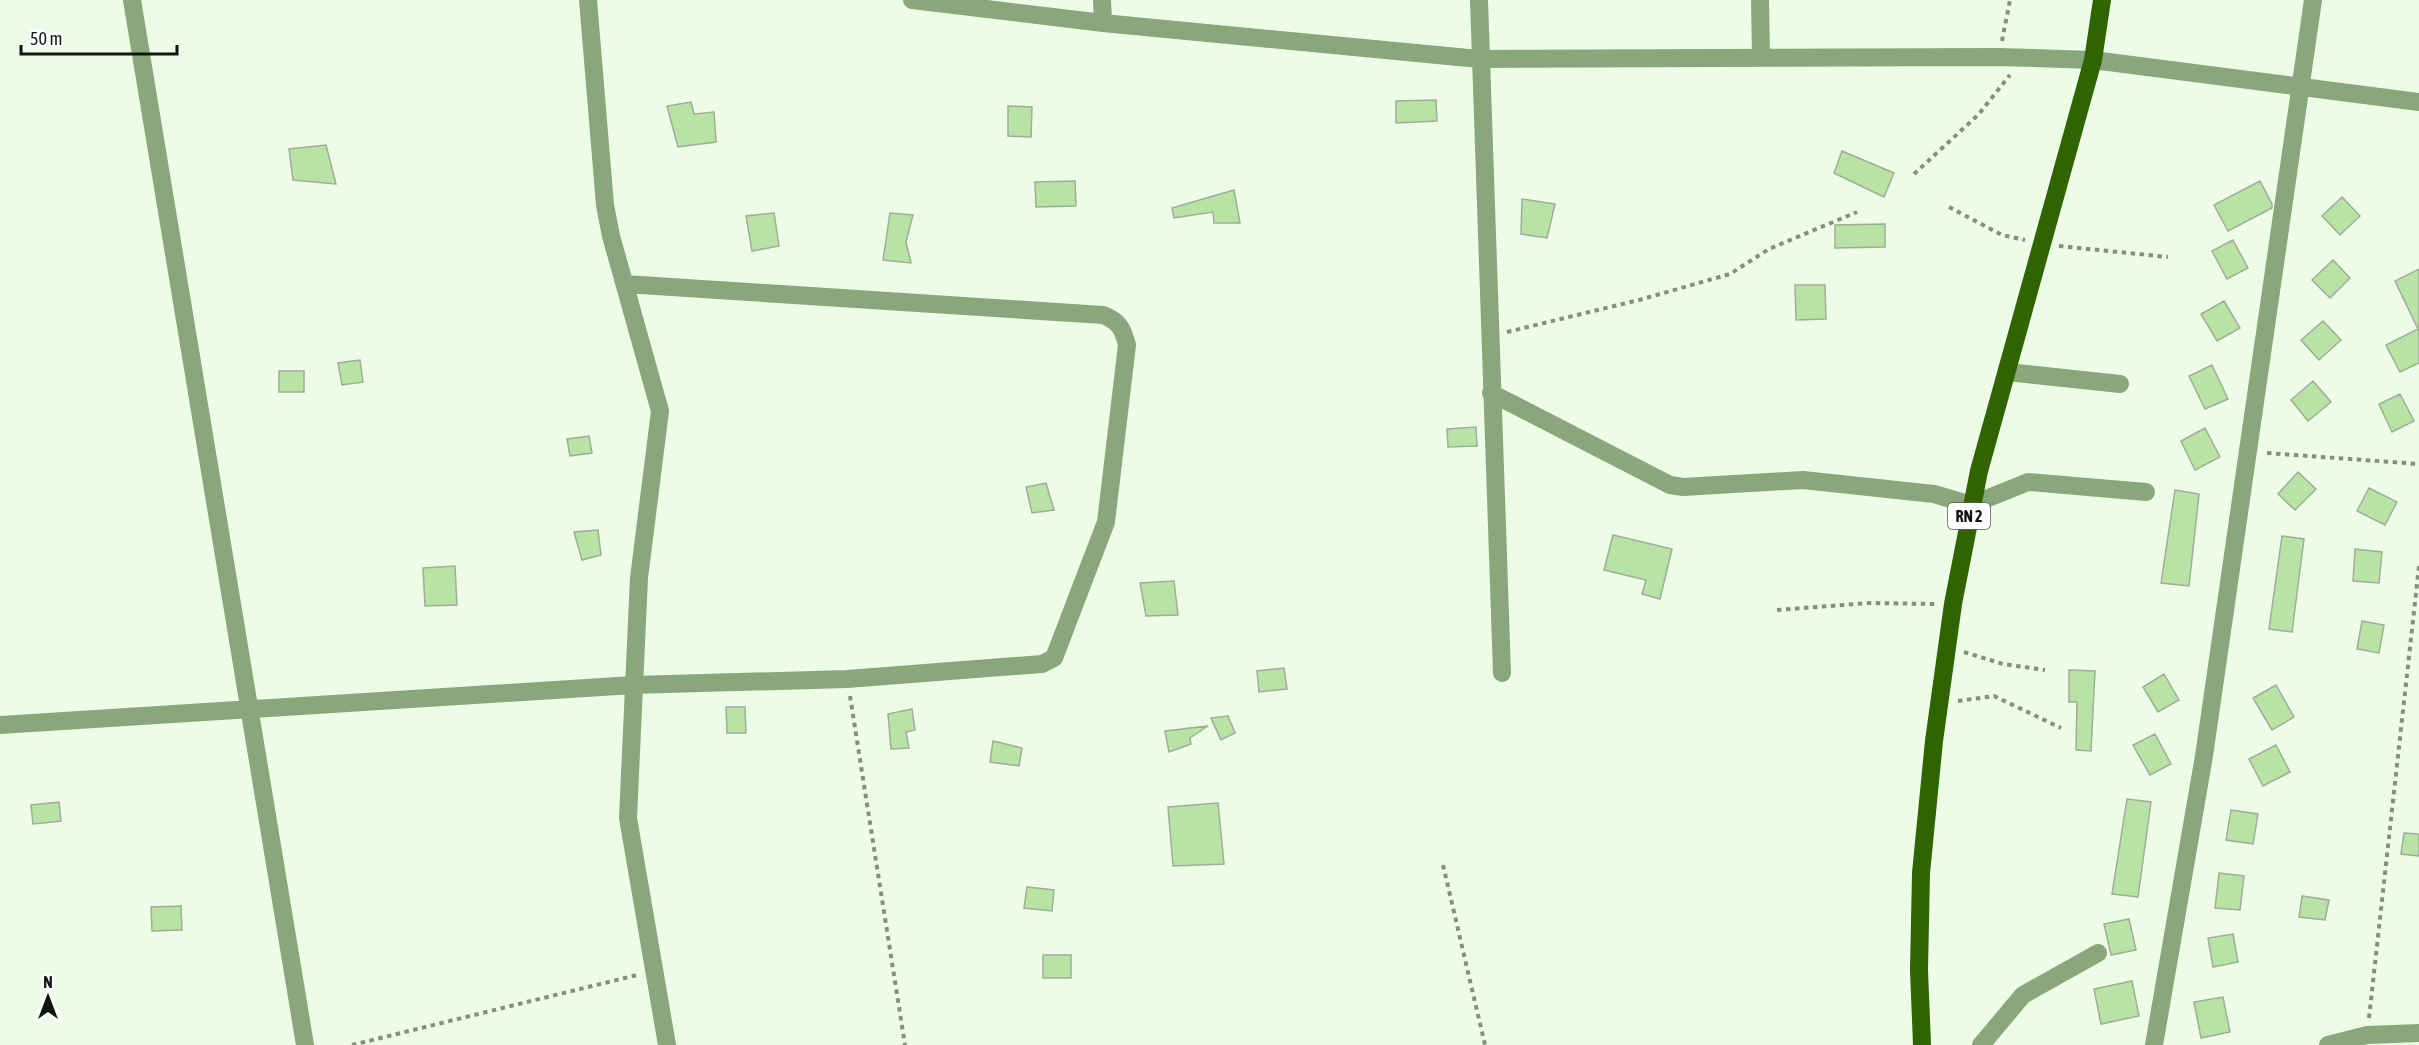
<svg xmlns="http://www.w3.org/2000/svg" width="2419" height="1045" viewBox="0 0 2419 1045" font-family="'Asap Condensed',sans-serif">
<rect width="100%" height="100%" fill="#edfce6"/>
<path fill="#b8e3a4" stroke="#9fad99" stroke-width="1.5" d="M1436,100L1437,121L1396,123V101Z
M691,102L694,114L714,112L716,142L678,147L667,106Z
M1008,106L1032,107L1031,137L1008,136Z
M326,145L336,184L293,180L289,149Z
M1842,151L1894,173L1884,197L1834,173Z
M1075,181L1076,206L1036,207L1035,182Z
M2260,181L2272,204V208L2228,231L2214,205Z
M1234,190L1240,223H1214L1213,212L1174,218L1172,208Z
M2342,197L2360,216L2340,235L2322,216Z
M1522,199L1555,204L1547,238L1521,234Z
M774,213L779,246L752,251L746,216Z
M890,213L913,215L906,242L911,263L883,260Z
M1885,224V247L1835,248V225Z
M2233,240L2248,268L2227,279L2212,251Z
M2333,260L2350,278L2330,298L2312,280Z
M2419,269V363L2400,372L2386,345L2418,329L2395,281Z
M1795,285H1825L1826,319L1796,320Z
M2224,301L2240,328L2217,341L2201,314Z
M2323,321L2341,340L2319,360L2301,340Z
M360,360L363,382L342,385L338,363Z
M2212,365L2228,399L2205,409L2189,376Z
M279,371H304V392H279Z
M2313,381L2331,402L2308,421L2291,400Z
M2400,394L2414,421L2392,432L2379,404Z
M1476,427L1477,446L1448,447L1447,429Z
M2205,428L2220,457L2195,470L2181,441Z
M589,436L592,453L570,456L567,439Z
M2298,472L2316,489L2295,510L2278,494Z
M1046,483L1054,510L1032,513L1026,487Z
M2369,488L2397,502L2385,525L2357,511Z
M2175,490L2199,494L2189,586L2161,583Z
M598,530L601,555L582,560L574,532Z
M1613,535L1672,549L1660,599L1642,594L1646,580L1604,570Z
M2282,536L2304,539L2292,632L2269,629Z
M2355,549L2382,552L2379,583L2353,581Z
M455,566L457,605L425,606L423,568Z
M1174,581L1178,615L1146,616L1140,583Z
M2362,621L2384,625L2379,653L2357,649Z
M1284,668L1287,689L1259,692L1257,671Z
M2069,670L2095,671L2091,751L2076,750L2077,702H2069Z
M2164,674L2179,700L2158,712L2143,687Z
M2276,685L2294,717L2272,730L2253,698Z
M726,707H745L746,733H727Z
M912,709L915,730L906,732L909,748L891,749L888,714Z
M1228,716L1235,733L1221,740L1211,718Z
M1208,726L1190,738L1191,744L1169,752L1165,731Z
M2155,734L2171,764L2150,775L2133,745Z
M993,741L1022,748L1019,766L990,762Z
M2276,745L2290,772L2263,786L2249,759Z
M2127,799L2151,802L2138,897L2112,894Z
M59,802L61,821L33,824L31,805Z
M1218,803L1224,864L1173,866L1168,807Z
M2231,810L2258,814L2253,844L2226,840Z
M2404,833L2419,834V856L2401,854Z
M2219,873L2244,876L2240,910L2215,908Z
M1027,887L1054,890L1052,911L1024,908Z
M2302,896L2329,900L2325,920L2299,917Z
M181,906L182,930L152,931L151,907Z
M2129,919L2136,950L2111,955L2104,924Z
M2233,934L2238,962L2213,967L2208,938Z
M1043,955H1071V978H1043Z
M2132,981L2139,1016L2101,1024L2094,989Z
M2223,997L2230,1032L2201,1038L2194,1002Z"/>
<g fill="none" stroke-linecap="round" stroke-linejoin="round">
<path stroke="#848f80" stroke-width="4" stroke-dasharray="4.5 4.5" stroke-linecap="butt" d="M2002,41L2010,0
M1914,174L1978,115L2010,75
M1949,207L2002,235L2025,240
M2059,246L2168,257
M1507,332L1639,300L1730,274L1769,249L1857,212
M2267,453L2419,464
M1777,610L1869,603L1935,604
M1964,652L2003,664L2045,670
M850,696L905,1045
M1958,701L1994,696L2061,728
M1443,865L1485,1045
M2369,1018L2419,566
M352,1045L637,975"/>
<path stroke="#8aa77c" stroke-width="18" d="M132,0L305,1045
M588,0L605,205L611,236L660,411L639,578L628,818L667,1045
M912,0L1103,23L1479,59L1999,57L2093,60L2419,102
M1102,0L1103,23
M1479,0L1502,673
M1760,0L1761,57
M2007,372L2120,384
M1491,393L1670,485L1683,487L1803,480L1934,494L1971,505L2028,482L2146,492
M0,725L633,685L847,679L1042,664L1054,658L1106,522L1127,345C1123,329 1119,321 1103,315L625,284
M1981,1045L2023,995L2098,953
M2154,1045L2204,756L2313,0
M2328,1045L2367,1035L2419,1033"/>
<path stroke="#2f6400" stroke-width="18" d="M1922,1045L1919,970L1921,873L1934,741L1953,604L1979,471L2093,60L2102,0"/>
</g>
<g text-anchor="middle" stroke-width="4.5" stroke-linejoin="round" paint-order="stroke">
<rect fill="#fff" stroke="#585b56" stroke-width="1.5" x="1948" y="503" width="42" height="26" rx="4.5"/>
<g font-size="16" font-weight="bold" fill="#10150e">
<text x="1969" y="522">RN 2</text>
</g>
</g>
<g transform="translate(48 997)" stroke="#ffffff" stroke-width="4.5" paint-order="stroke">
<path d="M0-4.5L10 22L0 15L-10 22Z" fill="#10150e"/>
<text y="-9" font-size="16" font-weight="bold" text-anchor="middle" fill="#10150e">N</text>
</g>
<path d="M21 45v9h156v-9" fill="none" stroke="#10150e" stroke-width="3"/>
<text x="30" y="45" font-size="18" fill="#10150e" stroke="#ffffff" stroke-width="4.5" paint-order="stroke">50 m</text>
</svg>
